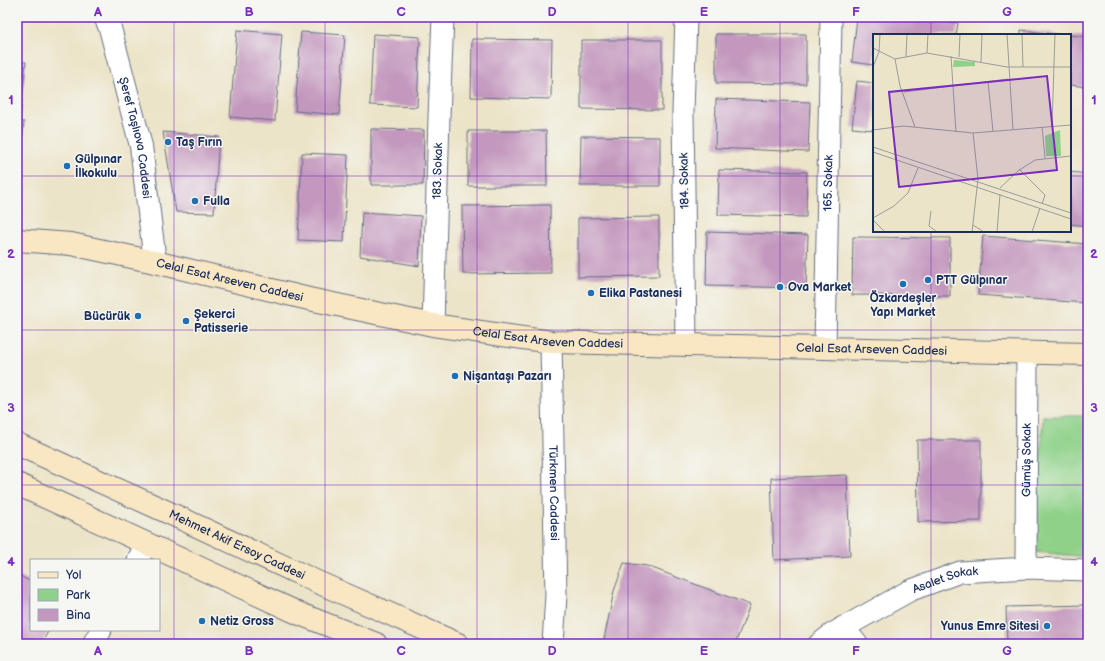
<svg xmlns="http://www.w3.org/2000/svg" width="1105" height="661" viewBox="0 0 1105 661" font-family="'Balsamiq Sans',sans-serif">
<rect width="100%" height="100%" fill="#f6f6f2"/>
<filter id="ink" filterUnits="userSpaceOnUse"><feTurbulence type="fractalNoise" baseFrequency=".025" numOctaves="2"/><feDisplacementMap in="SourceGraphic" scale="8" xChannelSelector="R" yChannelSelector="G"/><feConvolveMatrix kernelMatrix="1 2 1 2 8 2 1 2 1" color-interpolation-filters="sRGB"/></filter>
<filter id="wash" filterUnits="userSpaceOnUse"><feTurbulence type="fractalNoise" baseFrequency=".012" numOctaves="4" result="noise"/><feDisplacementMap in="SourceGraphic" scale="16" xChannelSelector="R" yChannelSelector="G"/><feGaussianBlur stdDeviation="0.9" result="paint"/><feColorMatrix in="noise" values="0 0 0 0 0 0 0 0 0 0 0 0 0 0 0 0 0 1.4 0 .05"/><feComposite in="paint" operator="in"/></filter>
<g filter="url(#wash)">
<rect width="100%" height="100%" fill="#ece4c8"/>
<path fill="#8fd189" stroke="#558074" d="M1088,412V557L1035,552L1043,416H1086Z"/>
<g id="blocks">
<path fill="#c397be" d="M857,17H901L958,23L956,35H874V65L852,62Z
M237,30L282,34L275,121L230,117Z
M1021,30L1058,34V35H1021Z
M301,32L345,35L339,115L295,111Z
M373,34L420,37L417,107L370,105Z
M716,34H806V84L716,83Z
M1070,35L1088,37V87L1070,85Z
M472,39L552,40L551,99L471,97Z
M581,40H662V110L581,109Z
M17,61L26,62L20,121L24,122L18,179H17Z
M857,81L874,83V130L852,128Z
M716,99L810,102L808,152L715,148Z
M371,129L424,130L423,185H371Z
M468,131H546L547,186H468Z
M163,132L219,137L214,213L176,212Z
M581,136L660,137V186H580Z
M302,153L348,155L344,242L298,240Z
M719,170L807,172L806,217L718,215Z
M1070,172L1088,174V226L1070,224Z
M550,205L551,273L463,274L462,206Z
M362,212L421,216L419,266L360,256Z
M659,217V276L578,277V218Z
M707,232L808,235L806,288L706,286Z
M983,236L1088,244V275L1086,303L978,295Z
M853,237L950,238V296L852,295Z
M917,440H981V521L918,522Z
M847,475L850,556L774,560L771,478Z
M624,563L647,566L750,605L735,644H603L614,591Z
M17,574L31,582V630H49L41,644H17Z
M1088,605V644H1007L1006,607Z"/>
</g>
</g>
<g filter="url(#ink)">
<use href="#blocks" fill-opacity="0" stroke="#646e83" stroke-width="1"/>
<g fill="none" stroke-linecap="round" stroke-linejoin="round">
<g stroke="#646e83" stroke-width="23">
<g id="minor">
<path id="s1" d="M433,325L439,117L443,17"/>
<path id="s2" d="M551,342L556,595L553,644"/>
<path d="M686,345L683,112L686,17"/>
<path id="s3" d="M825,348L831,17"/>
<path d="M138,560L146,543"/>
<path id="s4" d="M1026,568L1027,353"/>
<path d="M843,627L857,644"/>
<path d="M93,644L101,630"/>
<path id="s5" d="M819,644L832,634L909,591L960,572L1026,568L1088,570"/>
</g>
</g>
<g stroke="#646e83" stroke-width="24">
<g id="tertiary">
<path id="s6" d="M105,17L110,28L141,146L155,262"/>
</g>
</g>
<g stroke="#646e83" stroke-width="24">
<g id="secondary">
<path id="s7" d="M17,240L71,244L155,262L309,299L433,325L551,342L1088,354"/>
<path id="s8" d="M17,444L165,511L315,581L458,644"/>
<path d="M17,484L300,614L376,644"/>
</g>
</g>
<use href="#minor" stroke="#fff" stroke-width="21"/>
<use href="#tertiary" stroke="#fff" stroke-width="22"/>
<use href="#secondary" stroke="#f9e7c3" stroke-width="22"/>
</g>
</g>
<path fill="none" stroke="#7b2cbf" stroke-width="1" stroke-opacity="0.55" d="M174,17V644M325,17V644M477,17V644M628,17V644M780,17V644M931,17V35M17,176H874M1070,176H1088M931,231V644M17,330H1088M17,485H1088"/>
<g fill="#1f6fb2" stroke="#f6f6f2" stroke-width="1.5">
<circle cx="168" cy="142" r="4"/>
<circle cx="67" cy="166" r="4"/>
<circle cx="195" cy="201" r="4"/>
<circle cx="928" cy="280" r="4"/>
<circle cx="903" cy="284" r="4"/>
<circle cx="780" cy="287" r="4"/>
<circle cx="591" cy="293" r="4"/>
<circle cx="138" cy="316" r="4"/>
<circle cx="186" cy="321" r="4"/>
<circle cx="455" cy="376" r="4"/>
<circle cx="202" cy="621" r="4"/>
<circle cx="1047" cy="626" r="4"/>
</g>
<g text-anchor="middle" stroke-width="3" stroke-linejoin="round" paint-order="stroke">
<g font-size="12" fill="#1b2f5e" stroke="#f6f6f2">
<text dy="4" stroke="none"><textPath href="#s6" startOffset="125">Şeref Taşlıova Caddesi</textPath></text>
<text dy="4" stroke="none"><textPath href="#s1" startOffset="154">183. Sokak</textPath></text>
<text transform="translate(684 181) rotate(-91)" y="4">184. Sokak</text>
<text dy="4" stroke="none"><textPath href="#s3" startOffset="165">165. Sokak</textPath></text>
<text dy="4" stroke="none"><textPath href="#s7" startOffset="217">Celal Esat Arseven Caddesi</textPath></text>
<text dy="4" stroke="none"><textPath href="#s7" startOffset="541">Celal Esat Arseven Caddesi</textPath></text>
<text dy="4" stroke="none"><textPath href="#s7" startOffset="865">Celal Esat Arseven Caddesi</textPath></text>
<text dy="4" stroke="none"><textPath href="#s4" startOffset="108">Gümüş Sokak</textPath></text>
<text dy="4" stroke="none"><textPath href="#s2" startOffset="151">Türkmen Caddesi</textPath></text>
<text dy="4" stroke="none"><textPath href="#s8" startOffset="242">Mehmet Akif Ersoy Caddesi</textPath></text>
<text dy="4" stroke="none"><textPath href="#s5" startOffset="143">Asalet Sokak</textPath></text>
</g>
<g font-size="12" font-weight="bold" fill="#1b2f5e" stroke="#f6f6f2" text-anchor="start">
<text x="176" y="146">Taş Fırın</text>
<text x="75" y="163">Gülpınar<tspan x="75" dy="14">İlkokulu</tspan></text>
<text x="203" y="205">Fulla</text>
<text x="936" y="284">PTT Gülpınar</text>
<text x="788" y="291">Ova Market</text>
<text x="599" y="297">Elika Pastanesi</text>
<text x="903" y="302" text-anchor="middle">Özkardeşler<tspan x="903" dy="14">Yapı Market</tspan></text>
<text x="194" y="318">Şekerci<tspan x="194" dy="14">Patisserie</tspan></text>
<text x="130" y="320" text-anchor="end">Bücürük</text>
<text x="463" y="380">Nişantaşı Pazarı</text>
<text x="210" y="625">Netiz Gross</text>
<text x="1039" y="630" text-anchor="end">Yunus Emre Sitesi</text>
</g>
</g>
<g transform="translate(873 34)">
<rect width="198" height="198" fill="#ece4c8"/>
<path d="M81,26L102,28V32L80,33ZM187,96L188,122H173L172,102Z" fill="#8fd189"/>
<path fill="none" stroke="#989c9e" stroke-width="1" d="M134,0L140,96M149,0L150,33M0,14L22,25L54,19L134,33H198M54,19L55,0M78,22L83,98M33,23L34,0M86,23L87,0M22,25L27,52L42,93M108,28L109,0M0,33L6,18L7,0M115,48L120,97M31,58L135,45M179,92L182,0M169,93L172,124M0,96L30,92L100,99L198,91M0,113L198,179M0,118L198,185M146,135L172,161L169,170M127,154L145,137L162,126L198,122M58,177L56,192L64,198M0,184L21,172L35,159L45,134M0,186L12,198M100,191L111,198M99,198L105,145L100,99M124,198L127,160M159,198L167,174"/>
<path fill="#7b2cbf" fill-opacity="0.15" stroke="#7b2cbf" stroke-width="2" d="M174,42L184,136L26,153L16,58Z"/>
<rect width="198" height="198" fill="none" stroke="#1b2f5e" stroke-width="2"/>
</g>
<rect width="1105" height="661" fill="none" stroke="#f6f6f2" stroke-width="44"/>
<rect x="30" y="559" width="130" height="72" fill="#f6f6f2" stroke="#9ea6b7"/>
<rect x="38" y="572" width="20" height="6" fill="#f9e7c3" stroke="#9ea6b7"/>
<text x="66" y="579" font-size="12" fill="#1b2f5e">Yol</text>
<rect x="38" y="589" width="20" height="12" fill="#8fd189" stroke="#9ea6b7"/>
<text x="66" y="599" font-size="12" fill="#1b2f5e">Park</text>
<rect x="38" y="609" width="20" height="12" fill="#c397be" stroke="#9ea6b7"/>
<text x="66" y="619" font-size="12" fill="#1b2f5e">Bina</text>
<rect x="22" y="22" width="1061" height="617" fill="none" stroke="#7b2cbf" stroke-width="1.5"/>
<g font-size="13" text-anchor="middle" font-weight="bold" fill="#7b2cbf">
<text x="98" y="16">A</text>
<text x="249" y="16">B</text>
<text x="401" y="16">C</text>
<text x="552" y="16">D</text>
<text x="704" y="16">E</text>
<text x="856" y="16">F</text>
<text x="1007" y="16">G</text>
<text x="11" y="104">1</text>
<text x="1094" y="104">1</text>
<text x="11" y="258">2</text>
<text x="1094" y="258">2</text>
<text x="11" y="412">3</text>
<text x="1094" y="412">3</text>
<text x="11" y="566">4</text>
<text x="1094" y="566">4</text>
<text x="98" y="655">A</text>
<text x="249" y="655">B</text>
<text x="401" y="655">C</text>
<text x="552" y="655">D</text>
<text x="704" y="655">E</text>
<text x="856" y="655">F</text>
<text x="1007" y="655">G</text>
</g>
</svg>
